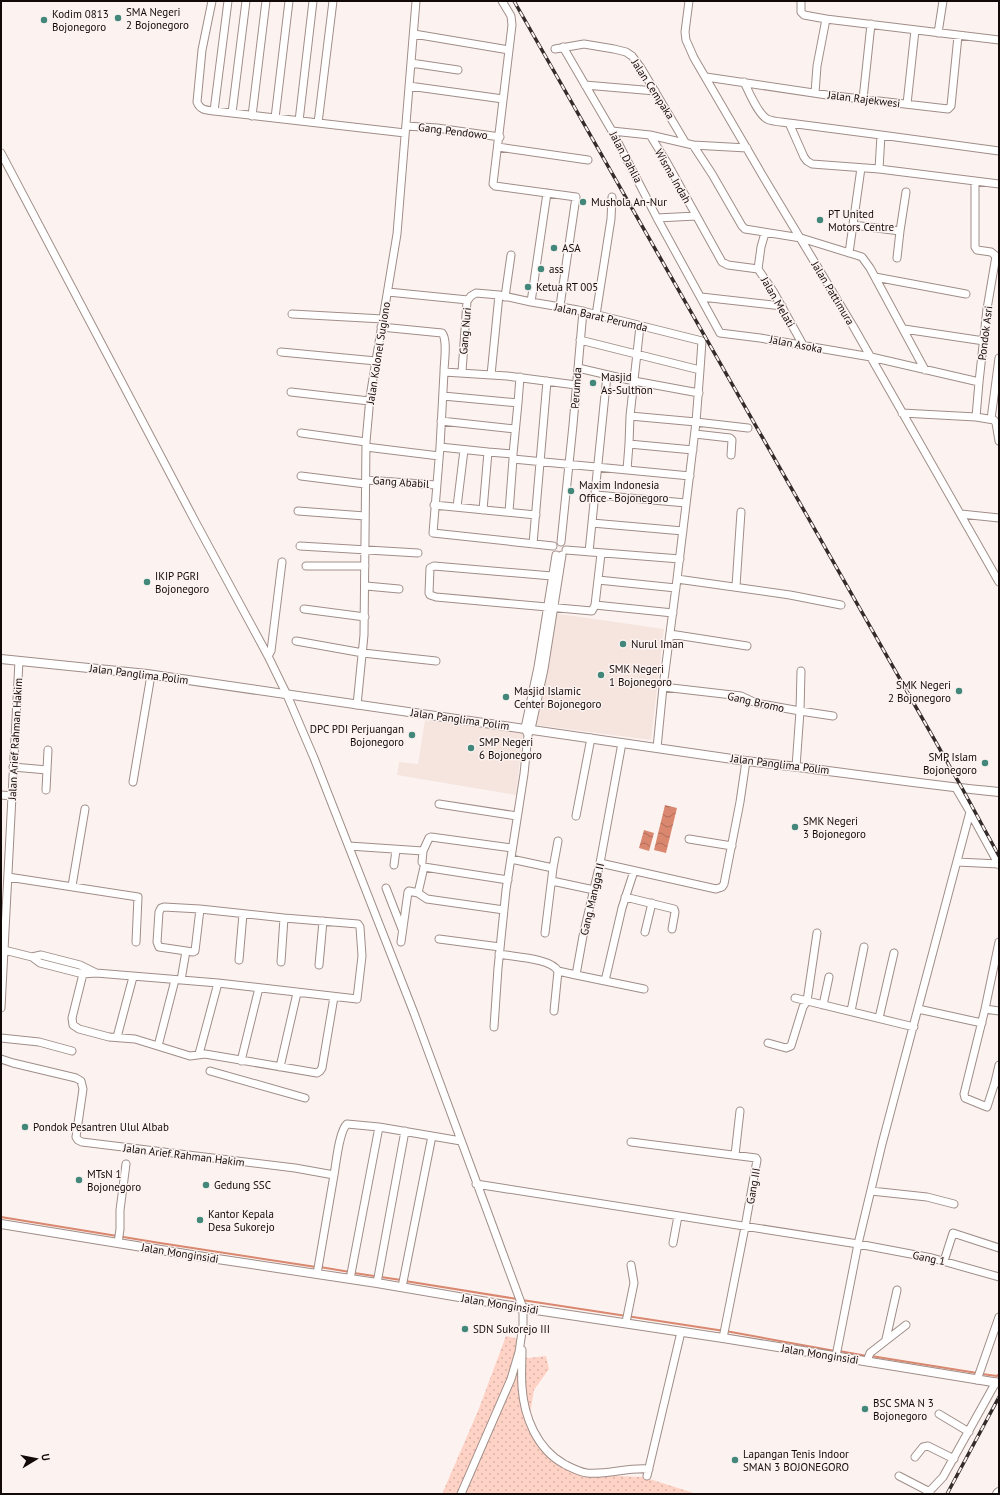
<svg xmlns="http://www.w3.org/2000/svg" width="1000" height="1495" viewBox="0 0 1000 1495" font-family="'PT Sans',sans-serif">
<defs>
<pattern id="grass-dots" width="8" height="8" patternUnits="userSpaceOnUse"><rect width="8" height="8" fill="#fed2c5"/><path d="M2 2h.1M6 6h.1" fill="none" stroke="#d9b3a8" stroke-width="1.8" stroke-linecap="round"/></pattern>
<pattern id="water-waves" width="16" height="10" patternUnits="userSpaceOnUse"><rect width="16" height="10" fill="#da876f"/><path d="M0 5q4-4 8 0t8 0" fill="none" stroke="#af6d59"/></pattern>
</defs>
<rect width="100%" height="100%" fill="#fcf3f1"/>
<path fill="#f6e5df" d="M553,613L664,629L651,740L535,725Z
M425,720L523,733L516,795L397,775L399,762L418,764Z"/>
<path fill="url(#grass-dots)" d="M506,1336L519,1339L517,1353L528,1358L546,1356L549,1369L534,1390L528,1426L542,1449L551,1459L577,1473L588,1475L643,1477L697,1494H442L478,1411Z"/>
<path fill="url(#water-waves)" d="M665,805L677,808L666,853L654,850Z
M644,830L654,833L649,851L639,848Z"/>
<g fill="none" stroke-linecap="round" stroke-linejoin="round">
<path stroke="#da876f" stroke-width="2" d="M1,1217L160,1243L316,1267
M320,1267L350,1272
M354,1273L401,1280
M405,1281L517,1299
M522,1300L731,1332L835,1351
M839,1351L867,1356
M871,1356L977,1373
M982,1374L997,1376L999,1374"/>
<g stroke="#a08d87" stroke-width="9">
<path id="minor" d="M212,1L202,50L197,102C200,110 206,110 214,111L405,133
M502,1L511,16L512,25L493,184L495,186L576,197L560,306
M689,1L685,32L686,40L694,58L764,178L853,326L999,582
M801,1V12L804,15L826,19L999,40
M938,33L943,1
M414,34L509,50
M563,47L612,131L657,218L720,333L760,338L871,357L979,382L976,417L902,413
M555,49L584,44L614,49L626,52L632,56L641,68L685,142
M411,63L458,70
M706,77L827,95L948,109L951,106L958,36
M744,82C749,92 758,114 767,119C773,122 783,122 789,123L804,157L807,161L812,164L879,169L881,135L999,151
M585,85L655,91
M409,86L503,99
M815,93L817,66L826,19
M863,99L871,24
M907,104L915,30
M214,111L228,1
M232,113L246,1
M252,116L266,1
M275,118L289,1
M299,121L313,1
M318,123L333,1
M789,123L881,135
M406,126L437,128L500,137
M612,131L650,135
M693,145L747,148
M498,147L588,160
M1,153L196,523L268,656L287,695L314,758L414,1013L523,1308V1325L519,1352L511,1379L461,1494
M879,169L975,181
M657,218L696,216
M853,225L900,231L906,192
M765,233L761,247L758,269L773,291L803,345
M849,253L861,168
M897,258L900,231
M758,269L728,265L722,262L666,161L650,135L693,145L712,174L742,226L745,229L801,238L856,255L862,257L870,268L925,370
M875,277L966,294
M388,292L468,300
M505,297L511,255
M701,297L782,306
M531,302L547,193
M292,314L383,319
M596,315L611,219L612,197
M640,326L630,416L696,422L677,579L790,595L841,605
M381,327L442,333C448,340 444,362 444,372
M904,329L984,341
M281,352L376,361
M578,368L634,381L699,393
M700,370L696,422L748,428
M462,372L467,301L471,296L476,293L499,295L531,302L578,310L702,341L700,370L580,340
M491,375L499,295
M979,382L987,309L996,256L991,252L977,250L975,247V181L999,184
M291,392L369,401
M443,396L518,403L513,454
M518,403L520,377
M630,416L629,444L693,450
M976,417L994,420L996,423L999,441
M991,419L999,358
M441,421L515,429
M301,433L366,442
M695,434L730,438L732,440L731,455
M366,447L439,456
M440,447L444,372L507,376L576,385
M488,452L440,447L433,533L553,546
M627,470L629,444
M301,476L365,484
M366,480L436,485
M596,495L686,503
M434,505L536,515
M457,507L464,450
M483,510L488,452L513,454V459L690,476
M298,511L365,516
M509,512L513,459
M961,514L999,518
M592,523L683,531
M561,542L573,425L583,311
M533,544L547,381
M300,546L418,553
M566,550L680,559
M589,552L607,375
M306,566H365
M552,576L434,566L430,568L429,593L430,595L436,597L592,611L595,605L601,554
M677,579L663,687L741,696L756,703L800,711L833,716
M598,580L676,588
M366,586L399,589
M736,586L741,512
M595,605L673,613
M304,609L365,617
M670,634L747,646
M296,641L363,653L436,661
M268,656L271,651L282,562
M357,705L364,635L366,442L370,397L397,234L416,1
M529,733L531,729L544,669L562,555
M657,748L663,687
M13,767L47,770
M796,767L800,711L801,671
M133,782L151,675
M46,790L48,750
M1,795L12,796
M439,804L517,816
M970,812L999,865
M576,816L591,738
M689,839L732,846
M349,846L423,851L429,838L431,837L512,848
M511,859L553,868
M422,862L423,851
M957,862L999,864
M600,863L716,889L722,887L724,884L740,802L746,761
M394,865L396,850
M8,877L138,897L136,942
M552,881L594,890
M72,886L85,809
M386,888L402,929
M625,897L674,909L675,912L672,929
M504,910L427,899L418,893L424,867L508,880
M645,932L652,903
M545,933L553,868L558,841
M439,939L500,947
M401,942L408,892L409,891L418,893
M999,942L985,1009L964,1094L965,1098L987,1107L995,1082L999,1083
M4,950L32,957L41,955L80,965L96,973
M499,954C514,957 551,958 558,971L576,975L583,936L600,863L622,743
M32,957L40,963L83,974L96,973L218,983L357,999L362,956L360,927L358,924L284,918L200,909L164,907L161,908L159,912L157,942L159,947L193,952L195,951L200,909
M239,960L243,914
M281,962L284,918
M319,965L323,921
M83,974L72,1018L73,1025L79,1029L109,1037L135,1039L190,1056L205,1054L317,1073L320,1071L322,1068L334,997
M576,975L644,989
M181,980L186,951
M605,981L622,908L634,871
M795,998L914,1027
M823,1005L829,977
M1,1008L19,661
M918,1009L982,1023
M985,1009L999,1011
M554,1011L558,971
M851,1011L864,947
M879,1018L894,953
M494,1027L498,968L506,890L524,774L528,735L525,728L538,667L556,555
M117,1037L133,977
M1,1038L39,1042L72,1051
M768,1043L786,1048L791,1046L803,1007L807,1001L817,933
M158,1046L175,980
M199,1054L218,983
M1,1059L13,1063L76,1078L81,1081L83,1089L76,1137L78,1140L82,1142L295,1168L334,1175L317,1274
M241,1061L259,988
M280,1067L297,993
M210,1071L305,1098
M995,1082L999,1065
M631,1142L756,1158L757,1160L745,1227L723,1338
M735,1155L740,1111
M334,1175C336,1164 339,1131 347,1124L379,1127L461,1141
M476,1184L858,1244L932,1258L999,1277
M871,1191L927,1197L954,1204
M118,1243L120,1229V1210L126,1164
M673,1243L678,1216
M944,1261L953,1233L999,1248
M350,1279L379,1127
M377,1283L405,1131
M402,1287L432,1136
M626,1322L634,1283L631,1265
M886,1339L897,1290
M522,1350C522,1362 521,1374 522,1387C524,1417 537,1449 564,1464C572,1468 579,1472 587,1473C608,1475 628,1467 649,1469
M836,1356L858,1244L882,1144L970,812L956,788
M867,1361L870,1353L906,1325
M977,1380L999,1317
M939,1414L969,1432
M915,1457L923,1447L928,1446L954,1459
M647,1476L681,1332
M899,1476L930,1492
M927,1494L943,1477L996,1382"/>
</g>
<g stroke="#a08d87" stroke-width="10">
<path id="major" d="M1,659L147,674L746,761C831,770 914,784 999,792
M1,1224L204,1257L377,1283L523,1308L723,1338L999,1383"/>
</g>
<g stroke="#a08d87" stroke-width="12">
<path id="highway" d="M998,1494L999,1493"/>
</g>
<use href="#minor" stroke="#fff" stroke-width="7"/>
<use href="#major" stroke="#fff" stroke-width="8"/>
<use href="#highway" stroke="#fff" stroke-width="10"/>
<g stroke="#332c2a" stroke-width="3.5">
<path id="rail" d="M514,1L962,788L999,856
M947,1494L999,1397"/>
</g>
<use href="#rail" stroke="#fcf3f1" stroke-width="2" stroke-dasharray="6" stroke-linecap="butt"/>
</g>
<g fill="#43877b" stroke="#fcf3f1" stroke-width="1.5">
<circle cx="118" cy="18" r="4"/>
<circle cx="44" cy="20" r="4"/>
<circle cx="583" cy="202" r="4"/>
<circle cx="820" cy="220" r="4"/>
<circle cx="554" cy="248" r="4"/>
<circle cx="541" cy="269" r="4"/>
<circle cx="528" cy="287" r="4"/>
<circle cx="593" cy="383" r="4"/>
<circle cx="571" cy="491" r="4"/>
<circle cx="147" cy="582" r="4"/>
<circle cx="623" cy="644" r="4"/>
<circle cx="601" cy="675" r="4"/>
<circle cx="959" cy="691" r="4"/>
<circle cx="506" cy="697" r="4"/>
<circle cx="412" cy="735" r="4"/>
<circle cx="471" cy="748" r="4"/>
<circle cx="985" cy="763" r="4"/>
<circle cx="795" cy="827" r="4"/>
<circle cx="25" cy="1127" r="4"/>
<circle cx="79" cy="1180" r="4"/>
<circle cx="206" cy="1185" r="4"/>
<circle cx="200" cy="1220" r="4"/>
<circle cx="465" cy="1329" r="4"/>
<circle cx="865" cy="1409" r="4"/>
<circle cx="735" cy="1460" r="4"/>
</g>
<g text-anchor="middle" stroke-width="3" stroke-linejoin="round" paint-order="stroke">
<g font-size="11" fill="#110a08" stroke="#fcf3f1" text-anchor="start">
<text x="126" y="16">SMA Negeri<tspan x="126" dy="13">2 Bojonegoro</tspan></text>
<text x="52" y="18">Kodim 0813<tspan x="52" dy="13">Bojonegoro</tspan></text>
<text x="591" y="206">Mushola An-Nur</text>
<text x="828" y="218">PT United<tspan x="828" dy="13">Motors Centre</tspan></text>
<text x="562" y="252">ASA</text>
<text x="549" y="273">ass</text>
<text x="536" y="291">Ketua RT 005</text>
<text x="601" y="381">Masjid<tspan x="601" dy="13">As-Sulthon</tspan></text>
<text x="579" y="489">Maxim Indonesia<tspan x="579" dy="13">Office - Bojonegoro</tspan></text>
<text x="155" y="580">IKIP PGRI<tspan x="155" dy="13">Bojonegoro</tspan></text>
<text x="631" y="648">Nurul Iman</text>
<text x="609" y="673">SMK Negeri<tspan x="609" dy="13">1 Bojonegoro</tspan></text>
<text x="951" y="689" text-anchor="end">SMK Negeri<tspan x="951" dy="13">2 Bojonegoro</tspan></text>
<text x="514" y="695">Masjid Islamic<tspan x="514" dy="13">Center Bojonegoro</tspan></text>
<text x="404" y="733" text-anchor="end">DPC PDI Perjuangan<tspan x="404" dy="13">Bojonegoro</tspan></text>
<text x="479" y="746">SMP Negeri<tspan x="479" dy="13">6 Bojonegoro</tspan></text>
<text x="977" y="761" text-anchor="end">SMP Islam<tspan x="977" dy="13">Bojonegoro</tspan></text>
<text x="803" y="825">SMK Negeri<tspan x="803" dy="13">3 Bojonegoro</tspan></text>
<text x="33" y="1131">Pondok Pesantren Ulul Albab</text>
<text x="87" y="1178">MTsN 1<tspan x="87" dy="13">Bojonegoro</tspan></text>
<text x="214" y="1189">Gedung SSC</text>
<text x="208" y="1218">Kantor Kepala<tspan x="208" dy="13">Desa Sukorejo</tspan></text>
<text x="473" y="1333">SDN Sukorejo III</text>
<text x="873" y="1407">BSC SMA N 3<tspan x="873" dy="13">Bojonegoro</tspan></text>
<text x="743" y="1458">Lapangan Tenis Indoor<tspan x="743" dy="13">SMAN 3 BOJONEGORO</tspan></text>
</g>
<g font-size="11" fill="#110a08" stroke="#fcf3f1">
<text transform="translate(653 89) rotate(57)" y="4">Jalan Cempaka</text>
<text transform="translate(864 99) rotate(7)" y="4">Jalan Rajekwesi</text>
<text transform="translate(453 131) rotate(7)" y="4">Gang Pendowo</text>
<text transform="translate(626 157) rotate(62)" y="4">Jalan Dahlia</text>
<text transform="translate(673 176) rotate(60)" y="4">Wisma Indah</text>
<text transform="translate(833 293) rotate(59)" y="4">Jalan Pattimura</text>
<text transform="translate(778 302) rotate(60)" y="4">Jalan Melati</text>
<text transform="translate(601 317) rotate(13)" y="4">Jalan Barat Perumda</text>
<text transform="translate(465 331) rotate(-85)" y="4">Gang Nuri</text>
<text transform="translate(985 333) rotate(-83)" y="4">Pondok Asri</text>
<text transform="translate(796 344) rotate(11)" y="4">Jalan Asoka</text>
<text transform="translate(378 353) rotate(-81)" y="4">Jalan Kolonel Sugiono</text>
<text transform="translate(576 388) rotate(-86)" y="4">Perumda</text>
<text transform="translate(401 482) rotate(4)" y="4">Gang Ababil</text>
<text transform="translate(139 674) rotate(7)" y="4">Jalan Panglima Polim</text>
<text transform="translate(756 702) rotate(13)" y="4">Gang Bromo</text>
<text transform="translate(460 719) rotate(8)" y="4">Jalan Panglima Polim</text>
<text transform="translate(15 739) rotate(-87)" y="4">Jalan Arief Rahman Hakim</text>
<text transform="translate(780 764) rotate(7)" y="4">Jalan Panglima Polim</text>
<text transform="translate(592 899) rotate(-77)" y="4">Gang Mangga II</text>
<text transform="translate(184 1155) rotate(7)" y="4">Jalan Arief Rahman Hakim</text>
<text transform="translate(753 1186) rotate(-80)" y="4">Gang III</text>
<text transform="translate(180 1253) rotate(9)" y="4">Jalan Monginsidi</text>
<text transform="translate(929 1258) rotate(12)" y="4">Gang 1</text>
<text transform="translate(500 1304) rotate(9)" y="4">Jalan Monginsidi</text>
<text transform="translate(820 1354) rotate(9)" y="4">Jalan Monginsidi</text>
</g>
</g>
<rect width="1000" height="1495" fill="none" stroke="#110a08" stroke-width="4"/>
<g transform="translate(36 1459) rotate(80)" stroke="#fcf3f1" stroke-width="3" paint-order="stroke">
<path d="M0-3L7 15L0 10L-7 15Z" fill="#110a08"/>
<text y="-6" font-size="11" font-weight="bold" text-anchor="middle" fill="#110a08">U</text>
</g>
</svg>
